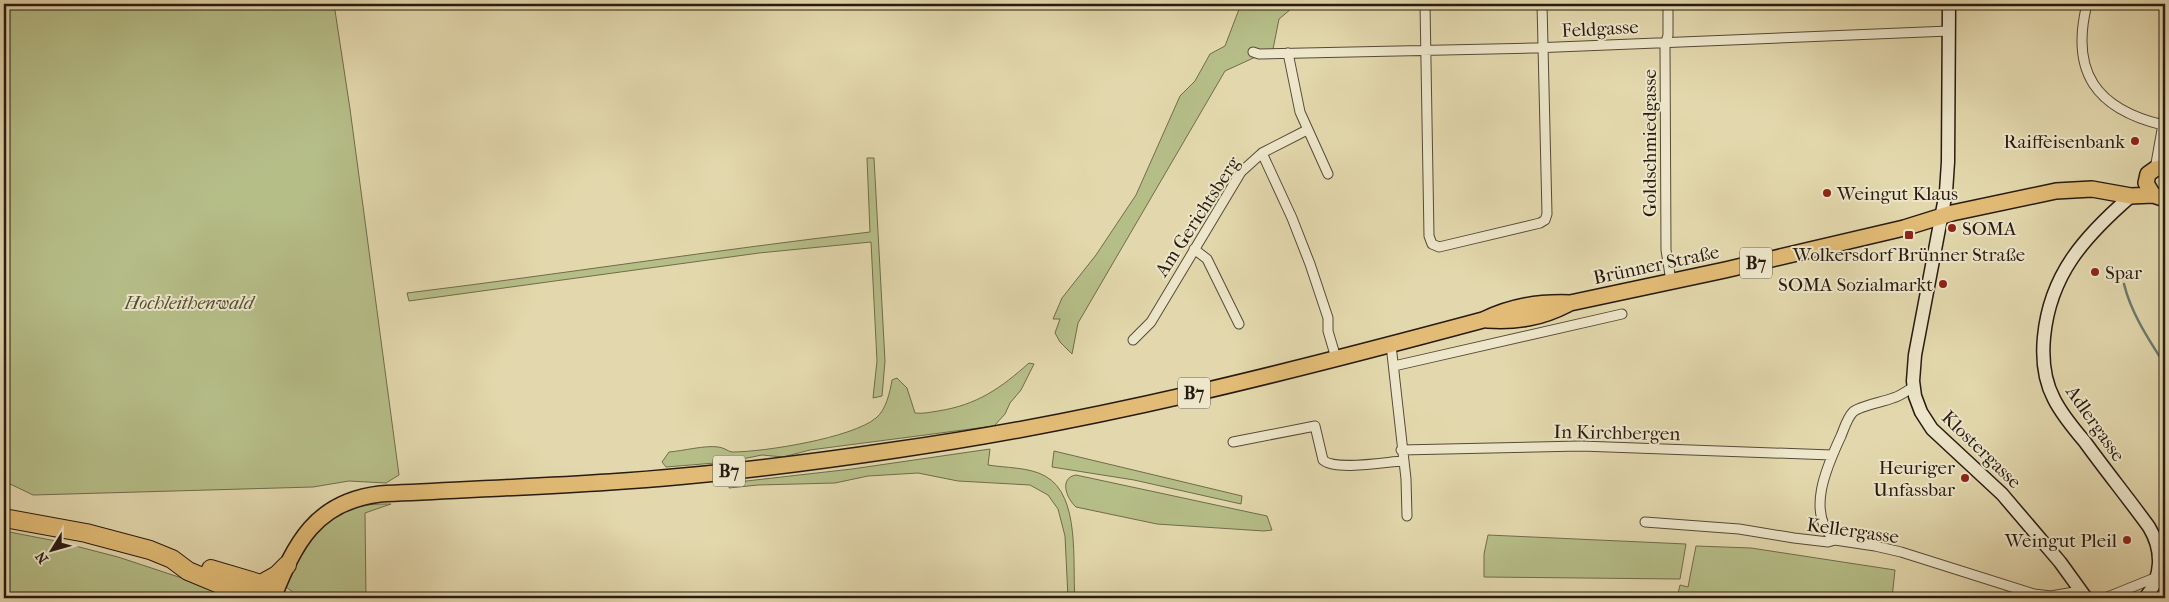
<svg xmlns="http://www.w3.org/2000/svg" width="2169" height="602" viewBox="0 0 2169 602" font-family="'IM FELL French Canon',serif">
<rect width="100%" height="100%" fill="#e3d8ad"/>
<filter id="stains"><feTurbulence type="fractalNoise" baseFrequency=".004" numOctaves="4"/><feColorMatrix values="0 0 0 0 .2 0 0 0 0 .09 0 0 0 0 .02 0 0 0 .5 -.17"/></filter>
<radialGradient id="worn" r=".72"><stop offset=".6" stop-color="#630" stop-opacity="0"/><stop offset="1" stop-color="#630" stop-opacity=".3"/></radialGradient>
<path fill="#b6be88" stroke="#6f6c4c" d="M4,4H334L350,109L399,475L386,483L349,481L313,487L33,495L4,481Z
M1241,4H1297L1279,19L1273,49L1225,71L1078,323L1072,354L1060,342L1055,333L1060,319H1053L1062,298L1096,255L1136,195L1180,96L1195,81L1210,54L1225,46Z
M867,158H874L885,361L882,396L873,398L877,361L871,242L759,253L409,301L407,293C562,274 715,250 870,232Z
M1029,363L1034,364L1021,390L1010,403L1005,414L994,426L810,450L783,457L762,455L727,462L666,467L662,462L669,452C683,451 705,445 718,447C723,447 727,451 732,452C764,452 852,438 876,418C886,410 890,392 892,380L897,378L907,388L915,413C923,414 931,412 938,411C977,405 1001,388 1029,363Z
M990,449L988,465C1006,468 1029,467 1045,476C1081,495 1072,564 1075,598H1068L1065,536L1058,509L1048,495L1030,485L958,481L918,473L868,476L835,483L758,485L729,488V483L852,469Z
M1054,451L1242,496L1241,504L1134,480L1052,467Z
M1076,475L1267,516L1272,530L1264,531L1157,524L1076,507C1066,498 1059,478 1076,475Z
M391,504L365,513L366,598H301L286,587C301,551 325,510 368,505C375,504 383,504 391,504Z
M4,531L56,541L118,557L206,586L233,598H4Z
M1488,535L1686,544L1680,579L1484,577V554Z
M1696,546L1751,548L1895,570L1892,598H1677L1680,585L1688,587Z"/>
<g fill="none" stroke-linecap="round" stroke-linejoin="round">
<path stroke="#697a6f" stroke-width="2.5" d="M2124,284C2131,313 2149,340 2165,365"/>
<g stroke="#574a37" stroke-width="11">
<path id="street" d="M1425,4L1429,236L1432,244L1439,247L1540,223L1545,220L1547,214L1542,4
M1668,4V35L1665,46L1666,250L1671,281
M2087,4C2070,72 2096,109 2163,125
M1253,52L1259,54L1533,48L1949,31
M1288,53L1300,112L1328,174
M1262,153L1292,218L1310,264L1328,318V331L1336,358
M2155,169L2165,113
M1194,249L1207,259L1239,324
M1133,340L1151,322L1241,172L1262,153L1307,130
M1391,345L1406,479L1407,516
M1394,366L1622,314
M1233,442L1315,426L1323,460C1335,471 1386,462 1402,461
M1401,450L1581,446L1832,455
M1645,522L1739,529L1794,538L1828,542L1835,540L1875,546L1901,552L2034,594L2051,596L2080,591
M1835,540C1805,514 1827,466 1841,436C1844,429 1847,418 1853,412C1859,406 1883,402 1893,398C1900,396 1907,391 1913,387
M2158,544L2165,540
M2105,598L2157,577"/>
</g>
<g stroke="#281b10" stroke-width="15">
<path id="secondary" d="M1949,4L1948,162L1946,192L1915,355L1913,381L1915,396L1921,412L1932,429L2002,494L2060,562L2086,598
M2131,196C2085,236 2050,274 2044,337C2042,358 2044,380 2054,399C2062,415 2074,429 2085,442C2106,471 2128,498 2149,527C2163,550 2163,577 2145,598"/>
</g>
<g stroke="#281b10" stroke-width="18">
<path id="primary" d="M2153,195L2146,183L2148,174L2155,169L2165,167
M1487,320C1517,322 1541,318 1568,304
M273,598C295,543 315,502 380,494C457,490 533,487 610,482C705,476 801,464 895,450C1094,422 1289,372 1483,320C1512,306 1538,302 1570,303L1725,270L1904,228L1952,213L2056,191L2092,189L2131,196L2153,195L2165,199"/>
</g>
<g stroke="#281b10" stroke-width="20">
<path id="highway" d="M4,518L86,533L150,550L172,559L188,571L253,598
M211,569L261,584L268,591L272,598
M261,584L277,575L287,565"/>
</g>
<use href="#street" stroke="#ede6ca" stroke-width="9"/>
<use href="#secondary" stroke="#ede6ca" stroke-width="12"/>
<use href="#primary" stroke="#e2bc76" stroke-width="15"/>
<use href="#highway" stroke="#e2bc76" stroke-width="18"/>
</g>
<g fill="#8f2418" stroke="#ede6ca" stroke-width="2">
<circle cx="2135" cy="141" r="5"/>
<circle cx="1827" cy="193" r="5"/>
<circle cx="1952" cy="228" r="5"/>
<rect x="1904" y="230" width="10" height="10" rx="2.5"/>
<circle cx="2095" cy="272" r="5"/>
<circle cx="1943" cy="284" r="5"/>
<circle cx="1965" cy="478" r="5"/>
<circle cx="2127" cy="540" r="5"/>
</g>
<g text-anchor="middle" stroke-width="4" stroke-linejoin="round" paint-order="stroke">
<g fill="#ede6ca" stroke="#635848" stroke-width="1">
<rect x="1740" y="247.5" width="32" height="31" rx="4"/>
<rect x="1178" y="377.5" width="32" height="31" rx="4"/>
<rect x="713" y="455.5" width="32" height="31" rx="4"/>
</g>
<g font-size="18" font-weight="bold" fill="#281b10">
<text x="1756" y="269">B7</text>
<text x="1194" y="399">B7</text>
<text x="729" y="477">B7</text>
</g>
<g font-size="19" fill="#281b10" stroke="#ede6ca">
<text transform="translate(1600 28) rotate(-3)" y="7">Feldgasse</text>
<text transform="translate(1649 143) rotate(-90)" y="7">Goldschmiedgasse</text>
<text transform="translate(1197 216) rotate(-57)" y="7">Am Gerichtsberg</text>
<text transform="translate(1656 264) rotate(-12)" y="7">Brünner Straße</text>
<text transform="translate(2096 423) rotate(55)" y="7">Adlergasse</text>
<text transform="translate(1617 432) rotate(1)" y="7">In Kirchbergen</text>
<text transform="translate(1982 449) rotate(44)" y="7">Klostergasse</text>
<text transform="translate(1853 530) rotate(8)" y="7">Kellergasse</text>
</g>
<g font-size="19" fill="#281b10" stroke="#ede6ca" text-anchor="end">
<text x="2125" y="148">Raiffeisenbank</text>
<text x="1837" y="200" text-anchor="start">Weingut Klaus</text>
<text x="1962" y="235" text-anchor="start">SOMA</text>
<text x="1909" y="261" text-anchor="middle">Wolkersdorf Brünner Straße</text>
<text x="2105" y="279" text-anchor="start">Spar</text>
<text x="1933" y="291">SOMA Sozialmarkt</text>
<text x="1955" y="474">Heuriger<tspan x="1955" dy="22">Unfassbar</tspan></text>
<text x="2117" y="547">Weingut Pleil</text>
</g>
<g font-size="19" font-style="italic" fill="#534c34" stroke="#ede6ca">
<text x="189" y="309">Hochleithenwald</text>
</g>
</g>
<rect width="2169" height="602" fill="none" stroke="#e3d8ad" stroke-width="20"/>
<rect x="5" y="5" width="2159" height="592" fill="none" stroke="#281b10" stroke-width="2.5"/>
<rect x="10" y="10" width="2149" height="582" fill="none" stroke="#281b10"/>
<g transform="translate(52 550) rotate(233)" stroke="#ede6ca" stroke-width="4" paint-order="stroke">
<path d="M0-4L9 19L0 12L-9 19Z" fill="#281b10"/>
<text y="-8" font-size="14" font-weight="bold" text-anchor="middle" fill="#281b10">N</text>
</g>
<rect width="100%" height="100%" filter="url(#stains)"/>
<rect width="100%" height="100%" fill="url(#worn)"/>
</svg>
